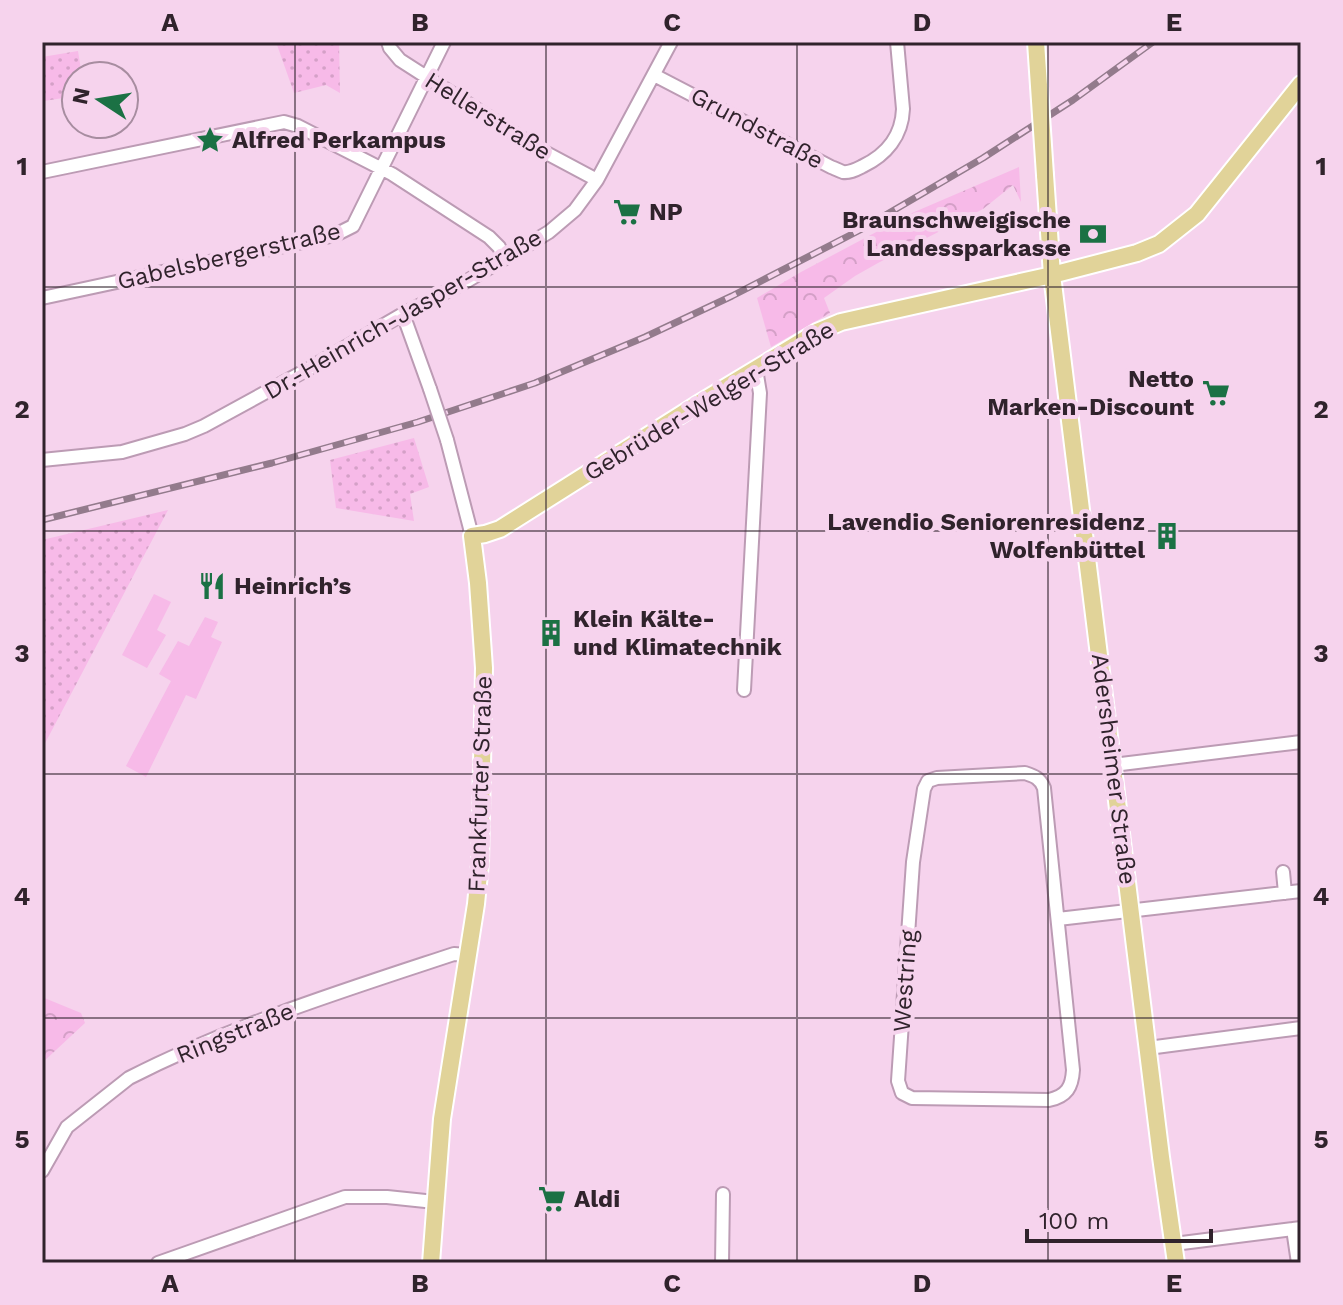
<svg xmlns="http://www.w3.org/2000/svg" width="1343" height="1305" viewBox="0 0 1343 1305" font-family="'Work Sans',sans-serif">
<defs>
<pattern id="forest-crowns" width="20" height="18" patternUnits="userSpaceOnUse" patternTransform="scale(2)"><rect width="20" height="18" fill="#f7bae8"/><path d="M2 6a3 3 0 1 1 6 0M12 15a3 3 0 1 1 6 0" fill="none" stroke="#d4a0c7"/></pattern>
<pattern id="park-dots" width="8" height="8" patternUnits="userSpaceOnUse" patternTransform="scale(2)"><rect width="8" height="8" fill="#f7bae8"/><path d="M2 2h.1M6 6h.1" fill="none" stroke="#d4a0c7" stroke-width="1.8" stroke-linecap="round"/></pattern>
</defs>
<rect width="100%" height="100%" fill="#f6d3ed"/>
<path fill="url(#forest-crowns)" d="M1019,167L1021,202L1013,185L983,209L878,263L855,276L824,298L830,313L771,347L757,298L801,272L912,213Z
M42,997L81,1013L85,1023L42,1063Z"/>
<path fill="url(#park-dots)" d="M276,42H339L340,93L326,85L294,93Z
M78,51L82,76H76V96L44,101L42,92V57Z
M414,438L429,487L410,494L414,521L336,508L330,460Z
M168,510L42,749V540Z"/>
<path fill="#f7bae8" d="M154,594L171,602L157,630L166,635L147,668L122,655Z
M205,617L218,622L211,637L222,642L196,699L186,695L146,777L126,766L171,681L159,674L178,641L189,646Z"/>
<g fill="none" stroke-linecap="round" stroke-linejoin="round">
<g stroke="#bc9bb4" stroke-width="16">
<path id="minor" d="M388,42L390,48L400,60L537,148L597,180
M654,75L831,167C834,168 840,171 843,172C850,173 857,169 863,166C886,155 902,136 903,109L897,42
M42,172L284,122L298,126L392,174L489,237L499,247L504,258
M42,298L335,235L353,226L444,42
M403,314L430,389
M447,440L472,536
M42,460L122,452L185,434L204,426L310,368L403,314L467,281L549,232L575,210L597,180L671,42
M744,690L760,393L756,369
M1113,765L1301,742
M1025,773C1034,776 1040,778 1044,788L1073,1070C1072,1087 1067,1096 1049,1100L912,1098L902,1093L898,1081L913,862L924,789L928,781L937,778Z
M1283,872L1285,893
M1058,919L1301,891
M1148,1048L1301,1028
M42,1171L67,1127L129,1078C233,1025 345,990 454,954L467,955
M1293,1229L1298,1263
M1174,1244L1301,1228
M158,1263L345,1197H387L435,1202
M722,1263L723,1194"/>
</g>
<g stroke="#fff" stroke-width="20">
<path id="major" d="M1036,42L1039,86
M1045,175L1052,275L1161,1157L1176,1263
M431,1263L442,1119L476,904L480,863L484,668L478,583L472,536L485,534L500,529L698,404L817,332L841,322L1052,275L1137,253L1159,244L1197,214L1301,84"/>
</g>
<use href="#minor" stroke="#fff" stroke-width="12"/>
<use href="#major" stroke="#e1d399" stroke-width="16"/>
<g stroke="#937b8c" stroke-width="7">
<path id="rail" d="M42,520L272,463L418,422L535,383L645,337L732,296L860,230L983,158L1073,100L1153,42"/>
</g>
<use href="#rail" stroke="#f6d3ed" stroke-width="4" stroke-dasharray="12" stroke-linecap="butt"/>
<g stroke="#bc9bb4" stroke-width="16" stroke-linecap="butt">
<path id="minor-bridge" d="M430,389L447,440"/>
</g>
<g stroke="#fff" stroke-width="20" stroke-linecap="butt">
<path id="major-bridge" d="M1039,86L1045,175"/>
</g>
<use href="#minor-bridge" stroke="#fff" stroke-width="12"/>
<use href="#major-bridge" stroke="#e1d399" stroke-width="16"/>
</g>
<path fill="none" stroke="#30232c" stroke-width="2" stroke-opacity="0.55" d="M295,42V1263M546,42V1263M797,42V1263M1048,42V1263M42,287H1301M42,531H1301M42,774H1301M42,1018H1301"/>
<defs>
<g id="sight-bare" transform="scale(2.16)"><path d="M0-6L1.8-2.2L6-1.7L2.9 1.2L3.7 5.4L0 3.3L-3.7 5.4L-2.9 1.2L-6-1.7L-1.8-2.2Z" fill="#1b7144" stroke="#f6d3ed" stroke-width="2.5" paint-order="stroke"/></g>
<g id="supermarket-bare" transform="scale(2.16)"><path d="M-6-5.5h2.5l.6 2H6L4.5 2H-2.5L-4.4-4H-6ZM-1.5 3.2a1.3 1.3 0 1 0 .1 0ZM3 3.2a1.3 1.3 0 1 0 .1 0Z" fill="#1b7144" stroke="#f6d3ed" stroke-width="2.5" paint-order="stroke"/></g>
<g id="bank-bare" transform="scale(2.16)"><path d="M-6-4H6V4H-6ZM0-2.3a2.3 2.3 0 1 0 0 4.6a2.3 2.3 0 1 0 0-4.6Z" fill="#1b7144" stroke="#f6d3ed" stroke-width="2.5" paint-order="stroke"/></g>
<g id="building-bare" transform="scale(2.16)"><path d="M-4-6H4V6H1V3H-1V6H-4ZM-2.5-4.3h1.7v1.8h-1.7ZM.8-4.3h1.7v1.8H.8ZM-2.5-1h1.7V.8h-1.7ZM.8-1h1.7V.8H.8Z" fill="#1b7144" stroke="#f6d3ed" stroke-width="2.5" paint-order="stroke"/></g>
<g id="restaurant-bare" transform="scale(2.16)"><path d="M-5-6h1v4h1v-4h1v4h1v-4h1v5L-1.5 .5V6h-2V.5L-5-1ZM5-6V6H3V1.5H1.5Q1.5-4 5-6Z" fill="#1b7144" stroke="#f6d3ed" stroke-width="2.5" paint-order="stroke"/></g>
</defs>
<g fill-rule="evenodd">
<use href="#sight-bare" x="210" y="140"/>
<use href="#supermarket-bare" x="627" y="212"/>
<use href="#bank-bare" x="1093" y="234"/>
<use href="#supermarket-bare" x="1216" y="393"/>
<use href="#building-bare" x="1167" y="536"/>
<use href="#restaurant-bare" x="212" y="586"/>
<use href="#building-bare" x="551" y="633"/>
<use href="#supermarket-bare" x="552" y="1199"/>
</g>
<g text-anchor="middle" stroke-width="8" stroke-linejoin="round" paint-order="stroke">
<g font-size="24" fill="#30232c" stroke="#f6d3ed">
<text transform="translate(488 116) rotate(32)" y="8">Hellerstraße</text>
<text transform="translate(757 128) rotate(28)" y="8">Grundstraße</text>
<text transform="translate(229 256) rotate(-13)" y="8">Gabelsbergerstraße</text>
<text transform="translate(403 314) rotate(-30)" y="8">Dr.-Heinrich-Jasper-Straße</text>
<text transform="translate(709 401) rotate(-31)" y="8">Gebrüder-Welger-Straße</text>
<text transform="translate(1114 769) rotate(83)" y="8">Adersheimer Straße</text>
<text transform="translate(480 784) rotate(-88)" y="8">Frankfurter Straße</text>
<text transform="translate(905 981) rotate(-86)" y="8">Westring</text>
<text transform="translate(235 1033) rotate(-22)" y="8">Ringstraße</text>
</g>
<g font-size="24" font-weight="bold" fill="#30232c" stroke="#f6d3ed" text-anchor="start">
<text x="232" y="148">Alfred Perkampus</text>
<text x="649" y="220">NP</text>
<text x="1071" y="228" text-anchor="end">Braunschweigische<tspan x="1071" dy="28">Landessparkasse</tspan></text>
<text x="1194" y="387" text-anchor="end">Netto<tspan x="1194" dy="28">Marken-Discount</tspan></text>
<text x="1145" y="530" text-anchor="end">Lavendio Seniorenresidenz<tspan x="1145" dy="28">Wolfenbüttel</tspan></text>
<text x="234" y="594">Heinrich’s</text>
<text x="573" y="627">Klein Kälte-<tspan x="573" dy="28">und Klimatechnik</tspan></text>
<text x="574" y="1207">Aldi</text>
</g>
</g>
<rect width="1343" height="1305" fill="none" stroke="#f6d3ed" stroke-width="88"/>
<g transform="translate(100 100) rotate(282)"><circle r="38" fill="#f6d3ed" stroke="#a78da0" stroke-width="2"/>
<path d="M0-6L14 30L0 20L-14 30Z" fill="#1b7144"/>
<text y="-12" font-size="22" font-weight="bold" text-anchor="middle" fill="#30232c">N</text>
</g>
<path d="M1027 1229v12h184v-12" fill="none" stroke="#30232c" stroke-width="4"/>
<text x="1039" y="1229" font-size="24" fill="#30232c" stroke="#f6d3ed" stroke-width="6" paint-order="stroke">100 m</text>
<rect x="44" y="44" width="1255" height="1217" fill="none" stroke="#30232c" stroke-width="3"/>
<g font-size="26" text-anchor="middle" font-weight="bold" fill="#30232c">
<text x="170" y="31">A</text>
<text x="420" y="31">B</text>
<text x="672" y="31">C</text>
<text x="922" y="31">D</text>
<text x="1174" y="31">E</text>
<text x="22" y="175">1</text>
<text x="1321" y="175">1</text>
<text x="22" y="418">2</text>
<text x="1321" y="418">2</text>
<text x="22" y="662">3</text>
<text x="1321" y="662">3</text>
<text x="22" y="905">4</text>
<text x="1321" y="905">4</text>
<text x="22" y="1148">5</text>
<text x="1321" y="1148">5</text>
<text x="170" y="1292">A</text>
<text x="420" y="1292">B</text>
<text x="672" y="1292">C</text>
<text x="922" y="1292">D</text>
<text x="1174" y="1292">E</text>
</g>
</svg>
